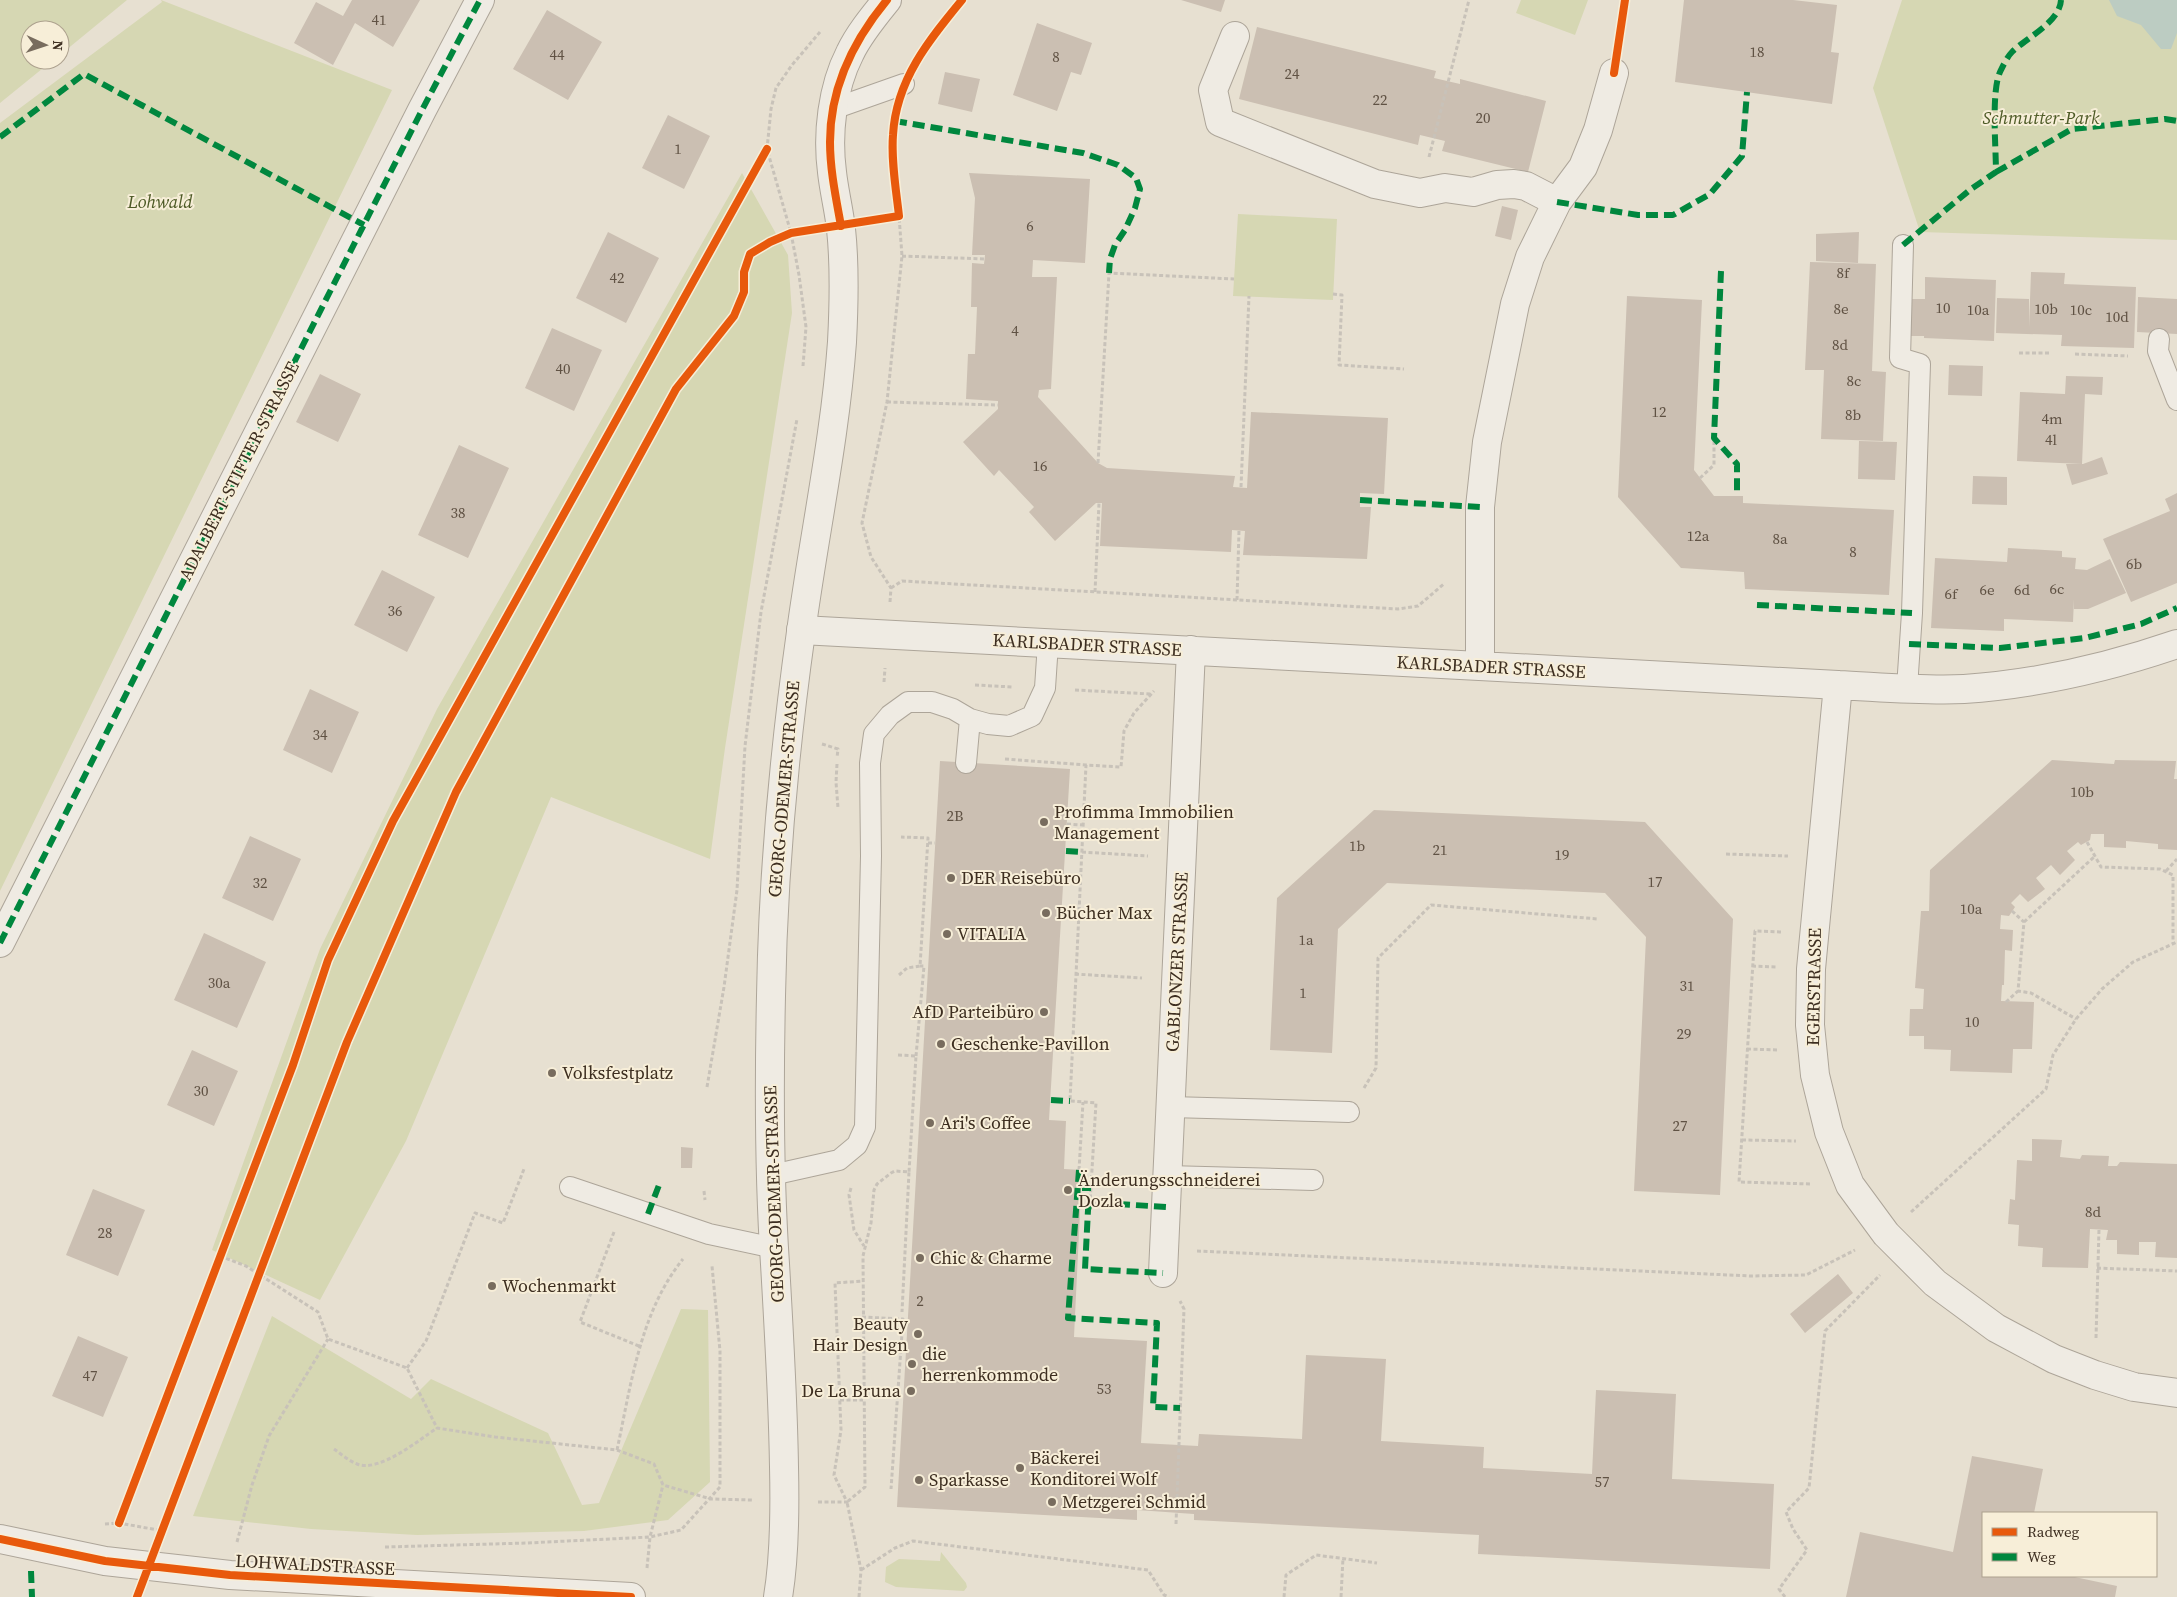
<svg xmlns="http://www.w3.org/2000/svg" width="2177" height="1597" viewBox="0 0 2177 1597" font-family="'Source Serif 4',serif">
<rect width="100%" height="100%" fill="#e7e0d1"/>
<path fill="#d6d7b3" d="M0,0H127L60,55V30H30V60H53L0,103Z
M161,0L392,90L0,891V123L162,2Z
M1521,0H1588L1575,35L1516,13Z
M1902,0H2177V240L1920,232L1873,88Z
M742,173L788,255L792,313L725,748L710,859L551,797L406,1141L320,1300L212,1250L320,949L437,709Z
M1238,214L1337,219L1333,300L1233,296Z
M681,1309L708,1310L710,1482L668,1520L584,1531L417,1535L311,1529L193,1516L272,1316L411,1399L431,1379L548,1433L582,1505L599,1503Z
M941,1552L966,1583L967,1587L964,1591L896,1587L885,1582L886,1567L899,1559L940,1561Z"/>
<path fill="#bcccc2" d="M2109,0H2177V33L2171,49H2161L2141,25L2117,16Z"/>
<path fill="#cbbfb2" d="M352,0H420L393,47L355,23L333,65L294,43L316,2L343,16Z
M1181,0H1225L1221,12Z
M1684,0H1793L1837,5L1831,52L1839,53L1832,104L1675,82Z
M547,10L602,42L568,100L513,69Z
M1037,23L1092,43L1081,75L1071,72L1057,111L1013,95Z
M1257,27L1436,71L1434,78L1460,84V79L1546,101L1528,172L1442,151L1445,141L1420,135L1418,145L1239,99Z
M945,72L980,79L972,112L938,104Z
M668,115L710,136L684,189L642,168Z
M969,173L1090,179L1085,263L1033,260L1032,277H1057L1051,389L1039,390L1038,397L1098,463L1107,468L1235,476L1233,487L1247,488L1251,412L1388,418L1384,494L1360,493V507H1371L1367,559L1243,555L1245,531L1232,530L1231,552L1100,546L1102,503H1096L1055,541L1029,512L1034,507L999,470L994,476L963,442L998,409V401L966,399L968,354H975L977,307H971L972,263L984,264L985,255H972L975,198Z
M1502,206L1518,210L1511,240L1495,236Z
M608,232L659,258L626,323L576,298Z
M1859,232L1858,263L1816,261V234Z
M1810,262L1876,264L1872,371L1886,372L1883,441L1821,439L1824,370H1805Z
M2031,272L2065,273L2064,284L2136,287L2134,348L2061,346L2062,335L1996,333L1997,298L2029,299V327Z
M1925,277L1996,280L1994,341L1924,338V336H1909L1910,299H1925Z
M1627,296L1702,300L1694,470L1714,496H1743V503L1894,510L1889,595L1745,589L1744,572L1681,568L1618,497Z
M2138,297L2177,299V334L2137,332Z
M552,328L602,350L574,411L525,388Z
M1949,365L1983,366L1982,396L1948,395Z
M320,374L361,394L338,442L296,422Z
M2066,376L2103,377L2102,395L2085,394L2082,464L2017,461L2020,392L2065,394Z
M1859,441L1897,442L1895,480L1858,479Z
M459,445L509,468L468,558L418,535Z
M2102,457L2108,474L2072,485L2066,464H2083Z
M1973,476L2007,477V505L1972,504Z
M2177,493V583L2131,602L2103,539L2170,511L2165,499Z
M2008,548L2062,551V557L2076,558L2075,569L2087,570L2110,559L2126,593L2088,609H2074V599L2073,622L2004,619V631L1931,628L1935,558L2007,562Z
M382,570L435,597L407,652L354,625Z
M310,689L359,712L332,773L283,750Z
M2052,760L2114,764L2115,760L2176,761L2174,779H2177V850L2158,849V844L2126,841V848L2104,847V834H2091L2090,840L2081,845L2078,842L2067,851L2075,860L2060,875L2051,865L2036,878L2045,889L2028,902L2020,894L2011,903L2015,907L2009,916L2001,915L2000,929L2013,930L2012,951L2005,950L2004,985H2002L2001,1001L2034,1002L2032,1049H2013L2012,1073L1950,1071L1951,1050L1924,1049V1036H1909L1910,1009H1923L1924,989L1915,988L1921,911H1929L1930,870Z
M940,761L1070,769L1049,1120L1066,1121L1064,1169L1082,1170L1074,1337L1147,1341L1141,1443L1198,1446L1199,1434L1302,1439L1306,1355L1386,1359L1381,1441L1484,1447L1483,1468L1592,1474L1596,1390L1676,1394L1672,1479L1774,1484L1770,1569L1478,1554L1479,1535L1194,1520V1514L1137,1510V1520L897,1507Z
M1374,810L1645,822L1733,919L1720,1195L1634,1191L1646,937L1605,893L1387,883L1338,929L1332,1053L1270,1050L1277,898Z
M250,836L301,859L273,921L222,898Z
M204,933L266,962L237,1028L174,1000Z
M192,1050L238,1071L214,1126L167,1105Z
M2032,1139L2062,1140L2060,1157L2080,1159L2082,1155L2109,1156L2108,1166H2117L2120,1162L2177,1164V1258L2155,1257L2156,1242H2139V1255L2117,1254V1240H2106L2108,1230L2090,1229L2088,1268L2042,1267L2043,1248L2018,1246L2019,1225L2008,1224L2010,1199L2015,1200L2017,1160L2032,1161Z
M681,1147L693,1148L692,1168H681Z
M93,1189L145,1210L118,1276L66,1255Z
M1838,1274L1853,1293L1805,1333L1790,1314Z
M78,1336L128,1357L103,1417L52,1396Z
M1972,1456L2043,1469L2034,1513H1983V1576H2070L2117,1586L2115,1597H1846L1860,1532L1953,1552Z"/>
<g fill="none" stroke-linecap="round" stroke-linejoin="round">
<g stroke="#ada599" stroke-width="22">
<path id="service" d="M833,109L904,84
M1903,245L1900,358L1920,364L1912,613L1907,688
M2159,339L2158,351L2177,400
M966,763L970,719
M1170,1107L1349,1112
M772,1175L839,1160L857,1145L865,1127L871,856L870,763L874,734L890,715L908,702H932L953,709L970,719L988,724L1009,726L1032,716L1045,688L1048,643
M1167,1176L1313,1180
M570,1187L709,1234L774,1248"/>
</g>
<g stroke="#ada599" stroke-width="30">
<path id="minor" d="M1235,36L1213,90L1220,122L1375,184L1420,193L1445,188L1473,192L1497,185L1514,184L1526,186L1557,202
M801,630L1838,685C1880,687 1923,691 1964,689C2038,684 2107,668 2177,644
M1480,666V507L1487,442L1515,304L1530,257L1557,202L1583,167L1598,130L1614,73
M1838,685L1811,969L1810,1025L1815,1075L1829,1132L1850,1185L1886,1234L1935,1283L1996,1328L2054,1359L2095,1375L2134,1387L2177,1393
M0,943L422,110L480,0
M1163,1273L1191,650"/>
</g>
<g stroke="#ada599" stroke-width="30">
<path id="tertiary" d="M0,1539L105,1561L230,1575L631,1597
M778,1597C785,1555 785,1510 784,1467C783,1399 779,1332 775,1264C769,1176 769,1085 771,996C773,874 784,753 801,632C814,535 835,439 842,342C844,304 845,266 841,229C839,210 834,191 832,172C827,134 832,88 850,53C859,34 874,16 887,0"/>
</g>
<path stroke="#c8c2b9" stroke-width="3" stroke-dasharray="4 2.5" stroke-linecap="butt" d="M1429,157L1469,0
M902,256L985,259
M1333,294L1342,295L1339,365L1404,369
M2019,353H2050
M2075,354L2128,356
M803,366L806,327L799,275L791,233L767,149L771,109L776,88L792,65L820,32
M887,402L998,405
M1098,463L1109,273L1234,279
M1700,478L1714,465V438
M1241,487L1249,296
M891,588L902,581L1398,609L1418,606L1445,583
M1095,592L1099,503
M1237,600L1239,531
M890,602L891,588L871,557L862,523L887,402L902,256L899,216
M884,682L885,668
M975,685L1012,687
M1075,690L1151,694
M822,744L838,749L837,758
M1005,759L1086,765
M837,764L836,782L838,808
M1067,824L1083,825
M2087,842L2101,867L2160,869L2173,875V943
M928,843H935
M1082,852L1148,856
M1726,854L1788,856
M2166,871L2177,859
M2012,911L2024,922L2018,991L2031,993L2076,1019
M1062,912L1078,913
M2024,922L2095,856
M1781,932L1755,931L1739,1182L1812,1184
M1752,966L1777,967
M1075,974L1142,978
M899,975L907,968L920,966L928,838L901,837
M2006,1002L2018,991
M1747,1049L1779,1050
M898,1055L916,1056L909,1172
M916,1056L924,966H920
M707,1087L724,987L737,890L745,746L761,612L797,419
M1364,1088L1376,1068L1378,958L1431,905L1598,919
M1742,1140L1796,1141
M1079,1170L1083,1102
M851,1188L849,1195L854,1230L864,1246
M704,1191L705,1200
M1118,1204L1090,1203L1096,1103L1070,1101L1086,765L1121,767L1124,731L1134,713L1154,691
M1911,1212L2046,1089L2053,1055L2076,1019L2102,989L2133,962L2177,942
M614,1232L580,1322L639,1346
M1197,1251L1751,1276L1806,1275L1855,1250
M220,1256L246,1266L318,1312L328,1339L407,1368L437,1428L495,1437L617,1450L654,1464L663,1485L711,1499L752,1500
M2097,1268L2177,1271
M862,1317L903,1319L891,1489
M2096,1338L2099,1229
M407,1368L426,1341L475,1213L503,1223L524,1169
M840,1400H863
M334,1449C341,1454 349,1461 357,1464C379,1473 419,1440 437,1428
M617,1450C631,1385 640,1312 683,1259
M818,1502H847L834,1475L841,1430L835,1283L863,1281
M105,1524L119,1523L158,1530
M1176,1524L1184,1309L1180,1301
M237,1542L252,1485L269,1436L328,1339
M385,1547L527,1543L650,1537L681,1530L720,1487V1351L712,1266
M647,1568L650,1537L663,1485
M861,1570L895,1548L913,1541L1148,1570L1164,1595L1169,1597
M859,1597L861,1570L847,1502L865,1487L863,1256L871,1223L874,1190L877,1184L891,1173L895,1171L909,1172L902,1312
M1284,1597L1286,1575L1316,1555L1377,1563
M1341,1597L1343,1558
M1785,1597L1779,1589L1807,1550L1793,1529L1786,1512L1809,1488L1825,1331L1880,1275"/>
<use href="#service" stroke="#efebe3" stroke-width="20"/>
<use href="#minor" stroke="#efebe3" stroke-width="28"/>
<use href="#tertiary" stroke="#efebe3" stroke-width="28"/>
<path stroke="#00873e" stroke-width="6" stroke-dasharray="12 6" stroke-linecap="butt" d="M895,121L1083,153L1118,165L1136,178L1140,189L1135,208L1125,230L1115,245L1110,259L1109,273
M0,137L84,74L364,225
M1996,172L2072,129L2165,119L2177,121
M1557,202L1638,215H1673L1710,194L1742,156L1747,92
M1903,245L1971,189L1996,172C1996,148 1991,92 2000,72C2003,66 2007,57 2012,52C2026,38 2060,22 2061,0
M1721,271L1714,438L1737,464V492
M1360,500L1480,507
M1757,605L1912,613
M1909,644L2000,648L2085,638L2141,624L2177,608
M1066,851L1082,852
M0,943L422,110L480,0
M1051,1100L1070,1101
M1079,1170L1068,1318L1157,1323L1153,1407L1180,1408
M1082,1188H1091
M1090,1203L1088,1210L1085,1269L1163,1273
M1118,1204L1166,1207
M648,1214L659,1185
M31,1571L32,1597"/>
<g stroke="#f7eed8" stroke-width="11">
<path id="cycleway" d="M1614,73L1625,0
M841,226C836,198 830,170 830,142C830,88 853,41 887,0
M119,1523L293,1065L328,960L393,821L767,149
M0,1539L105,1561L230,1575L631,1597
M137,1597L347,1042L456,792L676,389L734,316L744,292V272L750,254L770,242L791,233L899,216C896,189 891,161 893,135C896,80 929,40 962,0"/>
</g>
<use href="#cycleway" stroke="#e8590c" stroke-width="8"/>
</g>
<g fill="#786c5e" stroke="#f7eed8" stroke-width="2">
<circle cx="1044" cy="822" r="5"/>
<circle cx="951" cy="878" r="5"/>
<circle cx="1046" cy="913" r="5"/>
<circle cx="947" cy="934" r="5"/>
<circle cx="1044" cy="1012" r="5"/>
<circle cx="941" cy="1044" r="5"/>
<circle cx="552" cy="1073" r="5"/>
<circle cx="930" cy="1123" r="5"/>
<circle cx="1068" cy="1190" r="5"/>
<circle cx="920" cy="1258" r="5"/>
<circle cx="492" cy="1286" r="5"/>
<circle cx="918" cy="1334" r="5"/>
<circle cx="912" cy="1364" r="5"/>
<circle cx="911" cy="1391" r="5"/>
<circle cx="1020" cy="1468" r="5"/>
<circle cx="919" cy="1480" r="5"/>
<circle cx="1052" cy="1502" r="5"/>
</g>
<g text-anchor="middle" stroke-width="4" stroke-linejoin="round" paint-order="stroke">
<g font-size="15" fill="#605244">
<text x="379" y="25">41</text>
<text x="1757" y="57">18</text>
<text x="557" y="60">44</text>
<text x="1056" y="62">8</text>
<text x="1292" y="79">24</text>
<text x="1380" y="105">22</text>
<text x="1483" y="123">20</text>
<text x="678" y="154">1</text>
<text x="1030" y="231">6</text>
<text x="1843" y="278">8f</text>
<text x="617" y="283">42</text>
<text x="1943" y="313">10</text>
<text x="1841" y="314">8e</text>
<text x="2046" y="314">10b</text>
<text x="1978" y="315">10a</text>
<text x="2081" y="315">10c</text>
<text x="2117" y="322">10d</text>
<text x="1015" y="336">4</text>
<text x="1840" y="350">8d</text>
<text x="563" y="374">40</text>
<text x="1854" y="386">8c</text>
<text x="1659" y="417">12</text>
<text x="1853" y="420">8b</text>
<text x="2052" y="424">4m</text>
<text x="2051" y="445">4l</text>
<text x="1040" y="471">16</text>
<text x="458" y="518">38</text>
<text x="1698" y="541">12a</text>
<text x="1780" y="544">8a</text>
<text x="1853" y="557">8</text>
<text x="2134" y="569">6b</text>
<text x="2057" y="594">6c</text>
<text x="1987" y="595">6e</text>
<text x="2022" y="595">6d</text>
<text x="1951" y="599">6f</text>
<text x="395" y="616">36</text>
<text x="320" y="740">34</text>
<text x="2082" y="797">10b</text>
<text x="955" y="821">2B</text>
<text x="1357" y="851">1b</text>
<text x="1440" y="855">21</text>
<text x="1562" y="860">19</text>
<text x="1655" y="887">17</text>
<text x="260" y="888">32</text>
<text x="1971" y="914">10a</text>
<text x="1306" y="945">1a</text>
<text x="219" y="988">30a</text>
<text x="1687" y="991">31</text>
<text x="1303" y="998">1</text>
<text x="1972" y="1027">10</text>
<text x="1684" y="1039">29</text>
<text x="201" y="1096">30</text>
<text x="1680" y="1131">27</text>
<text x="2093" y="1217">8d</text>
<text x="105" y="1238">28</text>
<text x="920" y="1306">2</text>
<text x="90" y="1381">47</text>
<text x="1104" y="1394">53</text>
<text x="1602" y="1487">57</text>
</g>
<g font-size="18" font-style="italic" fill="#4d5a26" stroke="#f7eed8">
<text x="2041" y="124">Schmutter-Park</text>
<text x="160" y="208">Lohwald</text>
</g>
<g font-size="18" fill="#3d2e20" stroke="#f7eed8">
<text transform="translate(239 471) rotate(-63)" y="6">ADALBERT-STIFTER-STRASSE</text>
<text transform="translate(1087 645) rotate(3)" y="6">KARLSBADER STRASSE</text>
<text transform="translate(1491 667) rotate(3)" y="6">KARLSBADER STRASSE</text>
<text transform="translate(784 789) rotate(-85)" y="6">GEORG-ODEMER-STRASSE</text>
<text transform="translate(1177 962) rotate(-87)" y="6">GABLONZER STRASSE</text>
<text transform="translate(1814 987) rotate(-89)" y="6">EGERSTRASSE</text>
<text transform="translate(774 1194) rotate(-92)" y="6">GEORG-ODEMER-STRASSE</text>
<text transform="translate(315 1565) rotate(3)" y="6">LOHWALDSTRASSE</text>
</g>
<g font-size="18" fill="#3d2e20" stroke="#f7eed8" text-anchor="start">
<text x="1054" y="818">Profimma Immobilien<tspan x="1054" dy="21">Management</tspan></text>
<text x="961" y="884">DER Reisebüro</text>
<text x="1056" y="919">Bücher Max</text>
<text x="957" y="940">VITALIA</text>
<text x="1034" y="1018" text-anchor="end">AfD Parteibüro</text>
<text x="951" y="1050">Geschenke-Pavillon</text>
<text x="562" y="1079">Volksfestplatz</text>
<text x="940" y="1129">Ari's Coffee</text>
<text x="1078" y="1186">Änderungsschneiderei<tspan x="1078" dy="21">Dozla</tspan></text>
<text x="930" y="1264">Chic &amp; Charme</text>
<text x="502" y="1292">Wochenmarkt</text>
<text x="908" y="1330" text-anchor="end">Beauty<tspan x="908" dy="21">Hair Design</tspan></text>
<text x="922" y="1360">die<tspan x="922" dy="21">herrenkommode</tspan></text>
<text x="901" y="1397" text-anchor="end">De La Bruna</text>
<text x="1030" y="1464">Bäckerei<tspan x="1030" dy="21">Konditorei Wolf</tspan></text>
<text x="929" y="1486">Sparkasse</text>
<text x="1062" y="1508">Metzgerei Schmid</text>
</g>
</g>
<rect x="1982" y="1512" width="175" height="65" fill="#f7eed8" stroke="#ada18e"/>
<rect x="1992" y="1528" width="25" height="8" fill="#e8590c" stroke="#ada18e"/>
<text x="2027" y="1537" font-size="15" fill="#3d2e20">Radweg</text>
<rect x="1992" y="1553" width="25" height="8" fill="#00873e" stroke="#ada18e"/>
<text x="2027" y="1562" font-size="15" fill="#3d2e20">Weg</text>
<g transform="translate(45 45) rotate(93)"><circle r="24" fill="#f7eed8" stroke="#ada18e"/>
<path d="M0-4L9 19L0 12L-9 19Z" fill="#786c5e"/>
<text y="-8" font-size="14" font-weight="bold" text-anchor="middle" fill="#3d2e20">N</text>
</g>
</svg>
